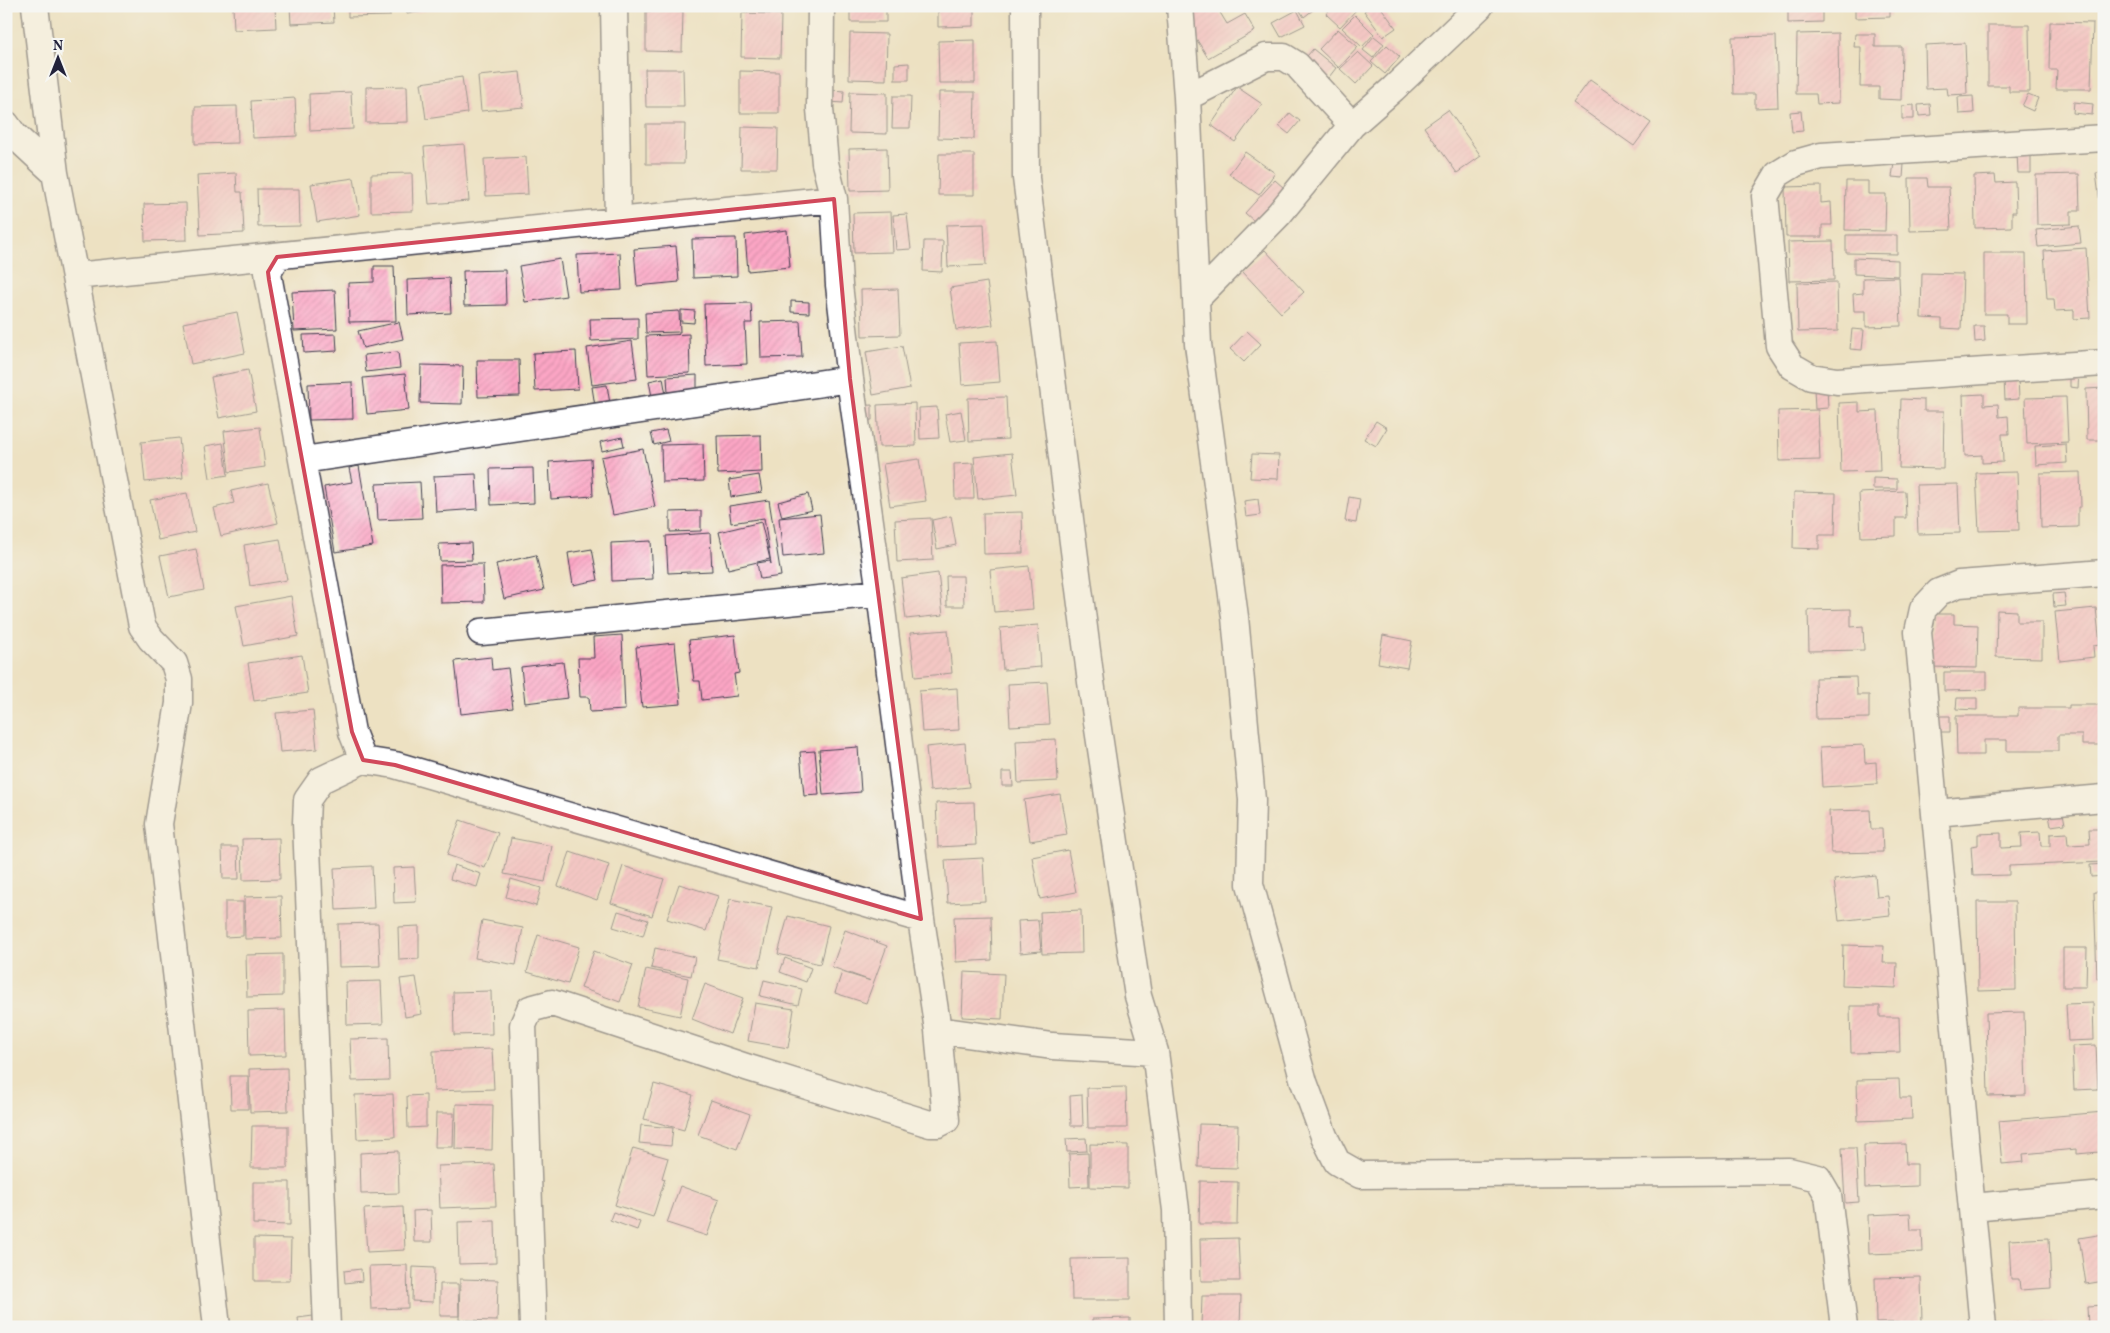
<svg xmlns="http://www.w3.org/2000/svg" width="2110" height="1333" viewBox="0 0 2110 1333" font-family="Vollkorn,serif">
<defs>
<pattern id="building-hatch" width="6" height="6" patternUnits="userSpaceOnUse" patternTransform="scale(1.25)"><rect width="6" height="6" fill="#fca6c5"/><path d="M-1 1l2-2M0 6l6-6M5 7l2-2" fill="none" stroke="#d88faa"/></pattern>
</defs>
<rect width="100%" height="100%" fill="#f6f6f2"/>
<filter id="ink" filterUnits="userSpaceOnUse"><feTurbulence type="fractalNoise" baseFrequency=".02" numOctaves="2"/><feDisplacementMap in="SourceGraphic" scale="10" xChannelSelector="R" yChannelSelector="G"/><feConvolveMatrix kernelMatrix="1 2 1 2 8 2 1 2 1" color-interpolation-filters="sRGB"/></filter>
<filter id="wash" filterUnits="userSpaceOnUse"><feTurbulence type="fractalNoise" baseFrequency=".0096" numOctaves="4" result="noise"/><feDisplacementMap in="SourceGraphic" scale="20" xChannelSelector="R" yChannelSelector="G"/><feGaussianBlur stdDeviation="1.12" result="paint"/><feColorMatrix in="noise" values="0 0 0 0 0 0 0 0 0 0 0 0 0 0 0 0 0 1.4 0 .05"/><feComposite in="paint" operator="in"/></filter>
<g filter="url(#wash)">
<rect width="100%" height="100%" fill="#ede1c2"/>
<g id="blocks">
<path fill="url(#building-hatch)" d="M233,6H275L276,28L234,30Z
M290,6H333L334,22L291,24Z
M348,6H390V16L348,17Z
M406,6H447V7L407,14Z
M850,6H886V22H850Z
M914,6H930V10L914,9Z
M938,6H974V26L938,27Z
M1201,6H1216L1227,24L1245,14L1255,31L1208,58L1183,17Z
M1297,6H1318L1304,17Z
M1333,6H1356L1358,8L1340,27L1326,14Z
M1371,6H1380L1396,28L1383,37L1364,11Z
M1788,6H1822V22L1788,23Z
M1855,6H1890V17L1855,18Z
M1297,10L1305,25L1281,37L1273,23Z
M646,11H683L682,52L646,51Z
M742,13L781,14L780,58L741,57Z
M1355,15L1374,34L1362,47L1342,28Z
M2050,22L2093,23L2091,89H2056L2057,70H2049Z
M1988,25H2029L2030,92H2009V86H1988Z
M1338,29L1358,47L1339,68L1319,49Z
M850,33L887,34L886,80L849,79Z
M1838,33L1839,103L1817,104L1816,94H1796L1797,34Z
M1855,34H1875V47H1902L1901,100L1879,99V87H1860L1861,47H1854Z
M1374,36L1384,44L1373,58L1363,50Z
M1776,36L1778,107L1755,108V94H1734L1732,37Z
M975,40V83H939L938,41Z
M1965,43L1967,94L1948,95L1947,88L1926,89L1925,45Z
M1387,45L1400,57L1385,74L1371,62Z
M1313,49L1336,68L1326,81L1302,62Z
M1358,52L1373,66L1356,84L1340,69Z
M909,63V80H895V64Z
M645,69H683L684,107H646Z
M740,71L779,72V113H740Z
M520,72L524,107L481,111L478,76Z
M462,77L467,113L426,119L421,83Z
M1590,80L1651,123L1634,146L1573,103Z
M407,86L408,122L366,123V87Z
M1237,87L1262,104L1235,142L1211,125Z
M831,90L844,91L843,103L830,102Z
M351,92L353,129L310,131L309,94Z
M850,92L887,93V134L849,133Z
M939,92H975L974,139L938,138Z
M2028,94L2038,98L2033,111L2022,106Z
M893,96H911L910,128H892Z
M1973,96L1974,113L1959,114L1958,97Z
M295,98L297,136L253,138L251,101Z
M2074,102L2093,104L2092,115L2073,113Z
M1930,104L1931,115L1919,116L1918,105Z
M1914,105V119H1902V106Z
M237,106L238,143L195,144V107Z
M1448,110L1481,156L1457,173L1424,127Z
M1801,111L1803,131L1792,132L1790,112Z
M1290,113L1300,121L1289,134L1279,126Z
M646,124H685L684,164H646Z
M742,127L778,128L777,169H741Z
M464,144L469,201L429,204L424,147Z
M887,148L888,190L850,191L849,149Z
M1245,152L1275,173L1259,195L1229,174Z
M2017,153H2031V173H2018Z
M939,154H974V195H938Z
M526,157L528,194L486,196L484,159Z
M1894,163L1904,164L1903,178L1892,177Z
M2104,172V227H2103L2096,173Z
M236,173L237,192H242L244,233L200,235L197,175Z
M412,173L413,211L371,212V174Z
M2079,174L2080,211H2071V224L2037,225L2036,175Z
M1995,175L1996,183L2015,182L2016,212H2012V227L1975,228L1974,176Z
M354,178L360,215L317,222L311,184Z
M1909,178H1927L1928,187H1949L1951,230L1910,231Z
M1275,180L1293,196L1263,229L1245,213Z
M1846,181H1868V194H1886L1885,231L1845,230Z
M1821,186V203L1831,202L1832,225H1822V237H1786L1785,187Z
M257,189H299L300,226L258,227Z
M186,203L187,240L145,241L144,204Z
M891,212L893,252L854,253L853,213Z
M907,214L911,249L896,250L893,215Z
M984,224L986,265L948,267L946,225Z
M2079,226L2081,243L2038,247L2036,230Z
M787,230L790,267L748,271L745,235Z
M1846,235H1897V254L1846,253Z
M736,238L737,276L693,278L692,239Z
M924,241H943L942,272L923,271Z
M1833,241L1834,280L1789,281L1788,242Z
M676,246L679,282L637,286L634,249Z
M2086,248L2090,318L2074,319V310L2055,311L2054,299H2047L2044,251Z
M1265,250L1304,292L1281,313L1242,271Z
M620,253L622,290L579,292L577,255Z
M1984,253H2026L2027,324H2007V314H1984Z
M1854,258L1898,260V276L1854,274Z
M560,259L566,296L525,302L519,266Z
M374,266H394L396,321L349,322L348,283L374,282Z
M505,270L506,305L464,306L463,271Z
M1922,273L1963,274L1961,329L1942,328V319L1921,318Z
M1899,277L1901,326L1866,327V311H1854L1853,294L1863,293V278Z
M449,278L451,313L408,315L407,280Z
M987,282L993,325L956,330L950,288Z
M1837,282L1838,331L1798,332L1797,283Z
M898,289L900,335L862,336L861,290Z
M335,290L337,329L294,331L292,292Z
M791,301L809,302V313L791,312Z
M751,303L752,323H745L747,364L706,366L704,304Z
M681,310L695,311L694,323L681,322Z
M679,311L680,332L646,333L645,313Z
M237,312L245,353L191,364L183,323Z
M638,318V339L591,341L590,319Z
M800,321L802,357L761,358L760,322Z
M399,322L403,339L363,348L358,331Z
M1974,326H1984L1985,341L1975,342Z
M1852,329L1864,330L1862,350L1850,349Z
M1247,331L1261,344L1244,362L1230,349Z
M336,334L337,351L304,353L303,335Z
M689,334L690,373L648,375L646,336Z
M632,341L637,379L592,385L587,348Z
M997,341L1000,382L962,385L959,343Z
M902,346L910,388L873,395L866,352Z
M576,351L578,389L535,391L533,353Z
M398,352L400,368L366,372L364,355Z
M477,360H519L520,396L478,397Z
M421,365L463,366L462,404L420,403Z
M248,370L256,411L219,418L211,377Z
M2070,371H2079L2078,388L2070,387Z
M405,374L409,410L367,414L363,378Z
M697,375V392L668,393L667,377Z
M663,378L666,395L652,397L649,381Z
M2018,378L2019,399L2005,400L2004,379Z
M352,382L353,419L309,420L308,384Z
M607,385L610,404L595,406L592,387Z
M1827,387L1828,408L1815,409L1814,388Z
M2104,388V440H2087L2086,389Z
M1984,394V405L1998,404L1999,417L2008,416L2009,434H2002L2003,462L1982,463V455L1965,456L1963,395Z
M1006,397L1008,439L969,441L968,398Z
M2066,397L2068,442L2027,444L2025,398Z
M1901,399L1924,400V411H1944L1943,469L1899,468Z
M1859,402V412L1878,411L1880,471L1841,472L1839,403Z
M915,403L916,446L879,447L877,405Z
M872,405V420L857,421V406Z
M937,407L939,438L920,439L919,408Z
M1818,410L1820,460L1779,461L1778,411Z
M961,411L966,440L950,442L945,414Z
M1376,421L1387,428L1376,446L1364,439Z
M260,427L265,467L229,472L224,431Z
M666,430L669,441L654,445L651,433Z
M761,435L762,472L718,474L717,436Z
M622,437L624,446L602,451L600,442Z
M179,438L183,478L145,482L141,442Z
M223,443L228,475L210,478L205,446Z
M703,444L704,481L662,482L661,445Z
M2066,444L2067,463L2036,465L2035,446Z
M643,449L655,507L613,515L601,457Z
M1012,453L1017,495L978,499L974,457Z
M1252,454L1279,455L1278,479L1250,478Z
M591,459L593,496L551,499L549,462Z
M919,459L926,501L890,506L883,464Z
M973,463L974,499H955L954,464Z
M359,466L373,546L335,552L324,487L352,482L349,468Z
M533,468L534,503L491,505L490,469Z
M2017,472L2019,530L1979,531L1976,473Z
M2080,472L2081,507H2078V527L2041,528L2040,473Z
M476,474L478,509L436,512L434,476Z
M759,475L762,492L731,497L729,480Z
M1873,478L1897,479V489H1873Z
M420,482L422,518L378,520L376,484Z
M268,483L278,523L221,536L214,508L234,503L231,491Z
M1958,484L1960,533L1918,534L1916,485Z
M1905,491L1906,518H1896V536L1861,537L1859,493Z
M1794,492L1836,493L1835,535H1819V549L1793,548Z
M187,493L195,532L158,540L150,500Z
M808,494L812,510L782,517L778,502Z
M1349,497L1360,499L1356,523L1345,521Z
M1258,499L1260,515L1246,517L1244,501Z
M769,500L781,576L760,579L757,563L770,561L771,564L764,518L731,523L729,506Z
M701,511V531L670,532V512Z
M1022,512L1023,553L984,554L983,513Z
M820,514L824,553L783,557L779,518Z
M951,516L956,545L937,549L932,520Z
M931,518L933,560L897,562L895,520Z
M761,522L770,559L728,569L719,532Z
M710,533L712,571L668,573L666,536Z
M280,539L287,580L250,586L244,545Z
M651,541L653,579L612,581L611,543Z
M471,543L472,560L440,561L439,544Z
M196,549L204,590L169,597L160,556Z
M592,549L598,580L573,585L568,553Z
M536,555L544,590L504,599L496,564Z
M483,564L484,602L441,603L440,565Z
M1029,566L1033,609L994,612L990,570Z
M938,573L943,615L906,619L901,578Z
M946,576H963L964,606H947Z
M2064,593L2066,606L2054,607L2053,594Z
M291,596L298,636L244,646L236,606Z
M2096,608L2100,645L2093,646L2094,657L2060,661L2055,612Z
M1851,609V627L1863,626L1864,650L1809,651L1808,610Z
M1997,610L2017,611V622H2042V658L1996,657Z
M1932,614H1954V624L1978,625L1977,668L1931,667Z
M1038,625L1041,667L1003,670L1000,628Z
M948,630L952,673L915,677L910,633Z
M622,635L625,710L590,712L589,697H580L578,658H594L593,637Z
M735,635L739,673L734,674L737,696L702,700L700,681H694L689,640Z
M1383,635L1412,641L1407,668L1378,663Z
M675,643L681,704L642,707L636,647Z
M302,655L308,693L254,701L248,663Z
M491,657L492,670L508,668L513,708L461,714L455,661Z
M563,662L568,698L525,703L521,667Z
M1944,672H1987V690L1944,691Z
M1856,677L1857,695H1869V718L1816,719L1815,678Z
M1047,682L1050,724L1010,726L1008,684Z
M957,688L959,730L922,732L919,691Z
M1957,698H1977V710L1956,709Z
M2069,705H2104V745H2082V735H2058V751H2007V740H1984V755H1957L1956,716H2018V708H2069Z
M313,710L317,749L280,752L276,713Z
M1935,716H1950V732H1935Z
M1056,739L1058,781L1018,783L1016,741Z
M965,743L969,787L930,791L926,747Z
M1864,745L1865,763L1876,762L1877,784L1822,787L1820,747Z
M858,747L861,792L823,795L819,750Z
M815,751L819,795L804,796L800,752Z
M1002,772H1012L1013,786H1002Z
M1060,794L1067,835L1030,841L1024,800Z
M974,802L976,845L938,847L936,803Z
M2062,808L2065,824L2051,826L2048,810Z
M1870,810L1871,829H1882L1883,852L1831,853L1829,811Z
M460,820L498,833L485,868L447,855Z
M2089,829H2104V862L2009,866V875L1973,876L1971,846L1978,845V834L2001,833V848L2022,847L2021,833L2040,832L2041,846H2050V834L2067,833L2068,845L2090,844Z
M279,838L280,879L243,880L242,839Z
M511,838L552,846L545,882L504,874Z
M222,847H238L239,879H223Z
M1068,850L1076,892L1040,899L1032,857Z
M570,852L609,865L597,900L558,886Z
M983,858L985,901L948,903L945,860Z
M2104,864V876L2091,877L2090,865Z
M454,865L481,874L477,887L450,879Z
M372,866L374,908L336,910L334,868Z
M623,866L664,879L652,916L611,903Z
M414,867L416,902L394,903L393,868Z
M1875,875L1877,897L1888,896L1890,915L1839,921L1834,880Z
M511,879L541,888L536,906L506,897Z
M679,884L718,896L706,931L667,919Z
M2094,892H2104V977L2097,978Z
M281,896L282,938L245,939L244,897Z
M730,899L772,907L759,967L717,959Z
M225,902H243V936L225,937Z
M1977,902H2015L2016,990L1978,991Z
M1081,910L1082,953L1042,954L1040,912Z
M618,911L648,920L643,936L613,927Z
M788,916L829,926L820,964L778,954Z
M991,916L992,960L956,962L954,917Z
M482,920L523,928L516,965L475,958Z
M1038,920L1041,951L1020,953L1018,921Z
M378,923L380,966L339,967L338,924Z
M419,926V959L399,960L398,927Z
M845,930L887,946L866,1003L835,993L842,972L871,981L832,967Z
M538,935L579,947L568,984L527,972Z
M1843,945L1884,946L1883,963H1897L1896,988L1842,986Z
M655,948L695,957L691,976L651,968Z
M2063,948H2087L2086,987H2063Z
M594,951L633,965L620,1002L581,988Z
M283,954V996L247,997L246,955Z
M785,958L811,968L806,982L780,972Z
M646,969L688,978L680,1016L638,1007Z
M964,972L1004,974L1002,1019L962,1017Z
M416,977L422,1014L405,1017L400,979Z
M764,980L802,989L798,1005L760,996Z
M381,981L383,1024L347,1025L346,982Z
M705,984L743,998L730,1034L692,1019Z
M491,991L492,1034L454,1035L453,992Z
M755,1003L794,1009L788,1048L748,1041Z
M2093,1003L2094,1040L2068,1041L2066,1004Z
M1850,1006H1880V1017H1899L1900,1052L1851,1053Z
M285,1010L286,1055L249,1056L248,1011Z
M2024,1012L2026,1095L1988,1096L1986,1013Z
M388,1038L389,1080L352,1081L350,1039Z
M2096,1045L2098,1089L2074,1090L2072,1046Z
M492,1049L494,1089L434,1091L433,1051Z
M287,1068L288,1111L250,1112L249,1069Z
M230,1076H248V1109H231Z
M1899,1079L1900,1098H1911L1912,1119L1858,1121L1857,1080Z
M654,1084L693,1095L684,1130L644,1119Z
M1126,1087L1127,1128H1088L1087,1088Z
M393,1094L395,1137L357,1139L355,1095Z
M426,1095V1127L408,1128L407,1096Z
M1082,1095L1083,1126H1071L1070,1096Z
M711,1100L750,1114L737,1149L698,1135Z
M456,1104L493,1105L492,1150L455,1149Z
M2104,1112V1145H2100V1152L2076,1154V1149L2023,1154L2024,1162L2002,1164L1998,1121Z
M436,1113H454L453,1147H435Z
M1199,1124L1238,1125L1237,1168L1198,1167Z
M641,1125L673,1128L671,1146L639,1143Z
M252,1126H288V1168H251Z
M1086,1138L1087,1151L1067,1152L1066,1139Z
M1090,1144L1128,1145V1188L1090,1187Z
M1905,1144L1906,1164H1917V1186L1865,1188L1864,1145Z
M633,1148L668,1158L662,1178L665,1179L653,1217L615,1205Z
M1842,1148H1856L1859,1202L1845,1203Z
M398,1151L399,1193L361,1194L360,1153Z
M1088,1153L1089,1186L1070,1187L1069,1154Z
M494,1164L496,1206L440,1208L438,1166Z
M1200,1181L1238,1182L1237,1224H1199Z
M253,1182H290V1225L253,1224Z
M680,1186L719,1200L707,1236L667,1223Z
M403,1207L405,1250L367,1252L364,1209Z
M431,1210L432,1242H414L413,1211Z
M613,1212L640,1222L637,1230L610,1220Z
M1910,1213L1911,1230H1922L1923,1252L1869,1254L1868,1215Z
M495,1221L496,1263L459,1264L458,1222Z
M2104,1234V1281L2086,1284L2079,1238Z
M254,1238L291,1239L290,1281H254Z
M1238,1238L1240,1281H1201L1200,1239Z
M2049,1238L2051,1288L2020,1290L2019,1279H2011L2009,1240Z
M1130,1258V1300H1072L1071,1259Z
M407,1265L408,1308L371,1309L369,1266Z
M413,1267L434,1268L433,1302L412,1301Z
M361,1269L362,1281L345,1283L344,1271Z
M1921,1277L1922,1322L1876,1323L1875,1278Z
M460,1279L498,1280L497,1321L459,1320Z
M440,1284H458L459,1316H440Z
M1202,1296H1241L1240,1327H1201Z
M2104,1305V1327H2088L2087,1306Z
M313,1316L314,1324L299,1326L298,1318Z
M1130,1318V1327H1092V1319Z
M2016,1323H2058V1327H2016Z"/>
</g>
</g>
<g filter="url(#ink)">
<use href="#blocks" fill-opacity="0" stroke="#403f4f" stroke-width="1"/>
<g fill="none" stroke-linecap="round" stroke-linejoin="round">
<g stroke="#403f4f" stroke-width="29">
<path id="minor" d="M35,6L55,173L142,626L151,639L174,663L179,679V703L159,824L217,1327
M614,6L618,221
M821,6L820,109L825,163L834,199L839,285L850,379L880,593L921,919L938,1030L1052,1046L1155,1052
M1025,6L1026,178L1091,682L1138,996L1155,1052L1176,1210L1178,1327
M1180,6L1187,97L1198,344L1235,617L1252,800L1250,884L1304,1082L1324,1136L1337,1162L1360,1175L1789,1171L1818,1178L1828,1195L1844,1327
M1187,97L1266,57H1284L1297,65L1352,125
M6,124L14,135L55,173
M2104,138L1821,156L1796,163L1778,174L1765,196L1779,346L1792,366L1811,377L1837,381L2104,363
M277,257L268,272L269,280L352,732L363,760L395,765L921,919
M75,276L834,199
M1196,299L1279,214L1352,125L1393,89L1480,6
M303,460L850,379
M481,632L880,593
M1935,813L2104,798
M1972,1207L2104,1195
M327,1327L306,823L307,800L321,780L363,760
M533,1327L523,1025L530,1009L552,1003L749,1068L930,1124H938L946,1120L938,1030
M1983,1327L1918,632L1923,609L1939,592L1959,584L2104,573"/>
</g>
<use href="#minor" stroke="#fff" stroke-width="26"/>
</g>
</g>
<path d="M0 0H2110V1333H0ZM834,199L850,379L921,919L395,765L363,760L352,732L269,280L268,272L277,257Z" fill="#ede1c2" fill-opacity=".55" fill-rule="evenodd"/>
<path fill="none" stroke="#d1495b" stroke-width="4" stroke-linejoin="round" d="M834,199L850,379L921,919L395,765L363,760L352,732L269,280L268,272L277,257Z"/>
<rect width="2110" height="1333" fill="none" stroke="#f6f6f2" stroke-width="25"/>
<g transform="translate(58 58)" stroke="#f6f6f2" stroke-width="4" paint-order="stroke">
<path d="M0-4L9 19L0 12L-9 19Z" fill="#22223b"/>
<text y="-8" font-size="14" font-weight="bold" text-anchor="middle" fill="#22223b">N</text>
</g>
</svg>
